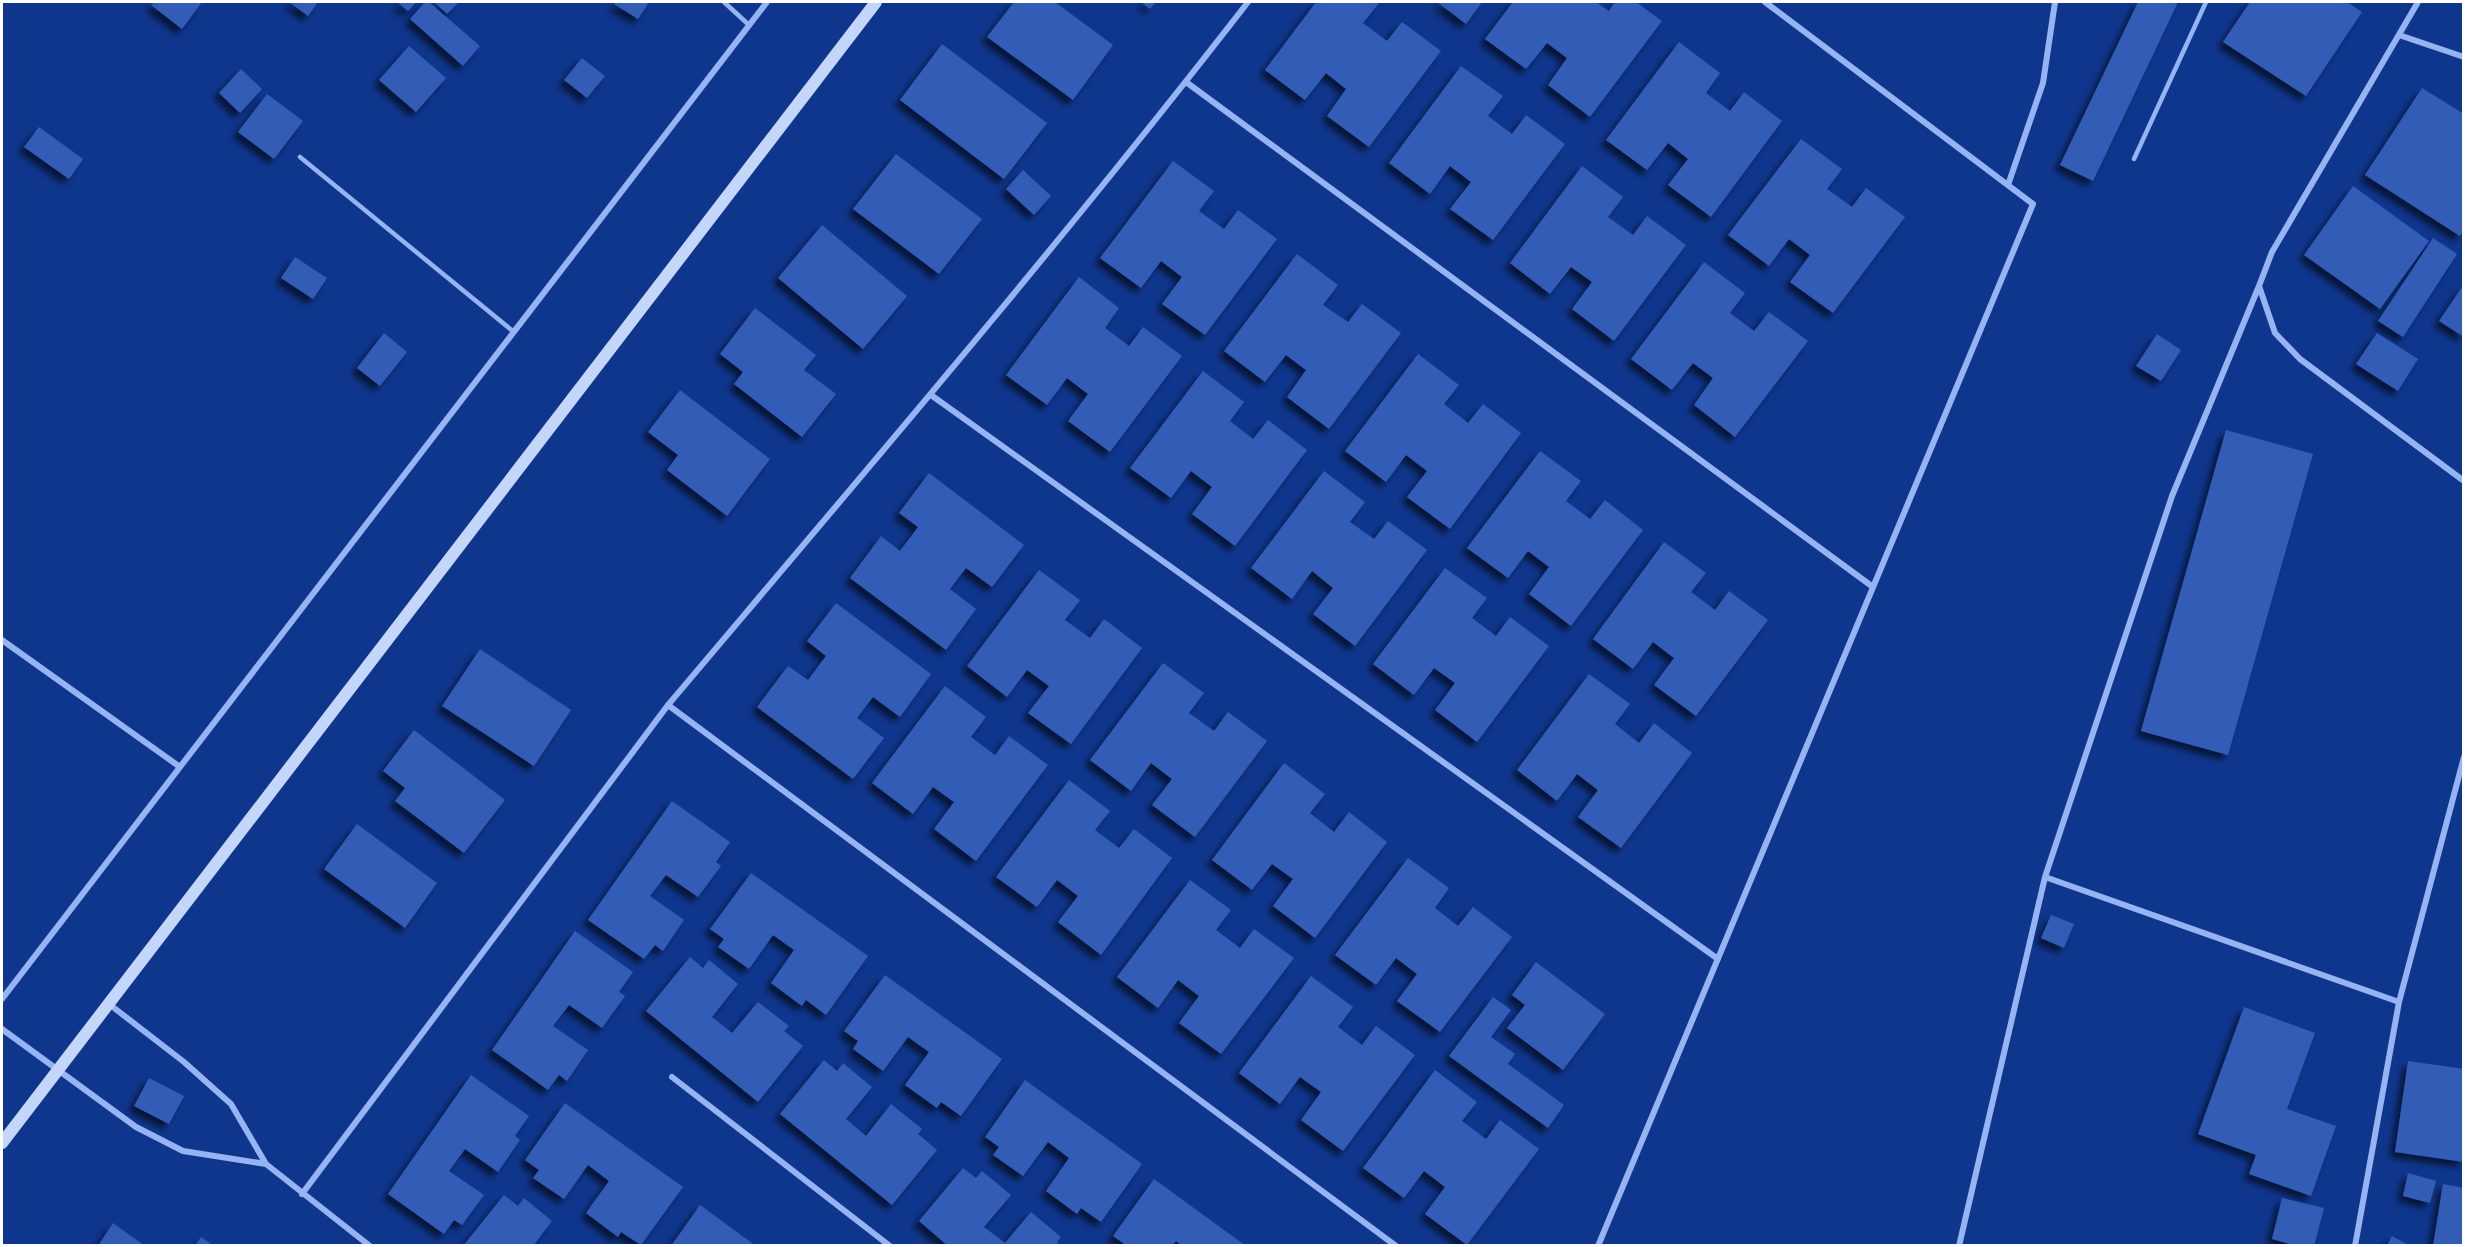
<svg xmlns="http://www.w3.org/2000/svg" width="2465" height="1247" viewBox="0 0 2465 1247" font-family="Jost,sans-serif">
<defs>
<filter id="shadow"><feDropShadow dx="-5.5" dy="5.5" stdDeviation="3" flood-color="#0009"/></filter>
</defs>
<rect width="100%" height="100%" fill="#0f368d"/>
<path fill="#335cb5" filter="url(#shadow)" d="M154,2H202L182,29L151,5Z
M289,2H318L308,16Z
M397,2H416L408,11Z
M425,2H429L480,46L463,66L410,19Z
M434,2H459L447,14Z
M616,2H649L638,19L614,4Z
M1014,2H1055L1113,45L1073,100L987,37Z
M1141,2H1156L1150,9Z
M1316,2H1376L1379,3L1363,23L1387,41L1402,22L1441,51L1369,147L1327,116L1346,89L1326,73L1305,100L1265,70Z
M1437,2H1482L1466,24Z
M1513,2H1596L1609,11L1615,2H1636L1662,21L1590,117L1548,85L1567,58L1547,43L1526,69L1485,39Z
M2138,2H2178L2093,181L2060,165Z
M2250,2H2347L2362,12L2306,96L2223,42Z
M1679,42L1720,73L1706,93L1730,111L1744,92L1782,121L1711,217L1668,185L1688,159L1668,143L1647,170L1606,140Z
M942,44L1047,123L1004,179L900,100Z
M409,46L446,78L416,112L379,80Z
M582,58L605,76L587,98L564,80Z
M1461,66L1503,96L1488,116L1512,134L1526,115L1565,144L1493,240L1450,209L1471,182L1450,166L1430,194L1389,163Z
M241,69L262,89L240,113L219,93Z
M2422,88L2464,114V231L2460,236L2365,175Z
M267,94L303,121L274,159L238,132Z
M39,127L83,159L69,179L24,147Z
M1801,139L1842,169L1827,189L1852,207L1866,188L1905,217L1833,313L1790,282L1810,255L1789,239L1769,266L1728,235Z
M896,154L982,219L939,274L853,209Z
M1173,161L1214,191L1199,211L1224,229L1238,210L1277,239L1205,335L1162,304L1182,277L1161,261L1141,288L1100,258Z
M1582,166L1623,197L1608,217L1633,235L1647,216L1686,245L1614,341L1572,309L1592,282L1571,267L1550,294L1510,263Z
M1023,170L1051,196L1034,215L1006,189Z
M2353,186L2429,241L2380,309L2304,255Z
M822,225L907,296L863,349L778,278Z
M2433,238L2457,254L2403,337L2378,321Z
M1297,254L1338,285L1323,305L1348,322L1362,304L1401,333L1329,429L1287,397L1306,370L1286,355L1265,382L1224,351Z
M295,257L327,278L313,299L281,278Z
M1704,262L1745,293L1730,313L1754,331L1769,312L1808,341L1735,437L1694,405L1713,378L1693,363L1672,390L1631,359Z
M1079,277L1119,308L1105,328L1129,346L1143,327L1182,356L1110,452L1068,421L1088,394L1067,378L1047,405L1006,375Z
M2464,284V337L2439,321Z
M755,308L816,355L804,370L836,394L802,437L734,384L743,372L720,354Z
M384,333L407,352L380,386L357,368Z
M2377,333L2418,359L2398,391L2356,364Z
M2157,334L2181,350L2161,381L2136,366Z
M1418,354L1459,385L1444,404L1468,423L1483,404L1521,433L1450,529L1407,497L1427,471L1406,455L1386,482L1345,451Z
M1203,371L1244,402L1230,421L1253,439L1268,420L1307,450L1235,546L1192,514L1212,487L1191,471L1171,498L1130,468Z
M680,390L770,459L727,516L667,470L678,455L648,432Z
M2226,430L2313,454L2228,755L2141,731Z
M1540,451L1581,481L1566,501L1590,519L1605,500L1643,530L1571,626L1529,594L1549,567L1528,551L1508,578L1467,548Z
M1324,471L1365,502L1350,522L1374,539L1388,521L1427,550L1355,646L1313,614L1333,588L1312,571L1292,599L1251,568Z
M929,473L1024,545L992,587L966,568L950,589L976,609L946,650L850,578L881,536L900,551L918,527L899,513Z
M1664,542L1706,573L1691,592L1715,610L1729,591L1768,620L1696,716L1654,685L1674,658L1653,642L1633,669L1593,639Z
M1445,568L1487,598L1472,618L1496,636L1510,617L1549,646L1477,742L1435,710L1455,683L1434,668L1414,695L1373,664Z
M1039,570L1080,600L1065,620L1090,638L1104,619L1142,648L1071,744L1028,713L1049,686L1027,670L1007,697L967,666Z
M836,603L931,674L900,717L873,697L857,718L884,738L853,779L757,707L788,666L808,680L826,656L807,641Z
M480,649L571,710L534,766L442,706Z
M1163,663L1204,693L1189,713L1214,731L1228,712L1267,741L1195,837L1152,805L1172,779L1151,763L1131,791L1090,760Z
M1589,674L1630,704L1615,724L1639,743L1654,723L1692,753L1621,848L1578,817L1598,790L1577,774L1557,801L1517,770Z
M945,686L986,717L971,737L995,755L1009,736L1048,765L976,861L934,829L954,802L933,787L913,814L872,783Z
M414,730L505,800L464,853L395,801L405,788L383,771Z
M1284,763L1325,794L1310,813L1334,832L1349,812L1387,842L1315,938L1273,906L1293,879L1272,864L1252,890L1212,860Z
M1069,780L1110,811L1095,830L1119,848L1134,829L1172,858L1101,955L1058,922L1078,896L1057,880L1037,907L996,877Z
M672,801L730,842L716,862L721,866L698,897L666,875L650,896L684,920L663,951L655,945L644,959L588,920Z
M357,824L437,883L405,928L324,869Z
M1408,858L1449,888L1435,908L1458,926L1473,907L1512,937L1440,1032L1397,1001L1417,974L1396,958L1376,985L1335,955Z
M751,873L868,956L826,1015L806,1000L802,1006L771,983L794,950L773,935L749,969L718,947L724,939L710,929Z
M1190,880L1231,910L1216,930L1240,948L1254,929L1294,958L1221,1054L1179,1023L1199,996L1178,980L1158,1008L1117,977Z
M2051,915L2074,924L2064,948L2041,938Z
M575,931L633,972L619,992L625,996L602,1028L569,1005L553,1026L588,1050L567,1081L559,1075L548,1090L492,1050Z
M690,957L703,968L709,960L738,984L712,1017L732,1033L758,1002L789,1026L784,1031L803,1046L758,1102L646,1011Z
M1536,962L1605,1014L1563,1070L1507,1028L1525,1005L1512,995Z
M885,975L1002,1059L961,1116L941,1102L937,1108L905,1085L929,1052L908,1037L883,1071L853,1049L858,1041L844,1031Z
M1311,976L1353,1007L1338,1027L1362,1045L1376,1026L1415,1055L1343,1151L1301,1120L1321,1092L1300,1077L1280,1104L1239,1073Z
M1493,997L1511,1010L1491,1037L1515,1054L1508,1064L1564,1105L1548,1128L1449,1056Z
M2244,1007L2315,1033L2287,1109L2336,1126L2311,1196L2249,1174L2256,1155L2198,1134Z
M824,1060L837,1071L843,1063L872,1087L846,1119L866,1136L891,1104L922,1129L918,1134L937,1150L892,1205L780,1114Z
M2408,1061L2464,1069V1162L2395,1152Z
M1435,1070L1477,1102L1462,1121L1486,1139L1500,1120L1539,1149L1467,1245L1425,1214L1445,1187L1424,1171L1404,1198L1363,1168Z
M471,1075L529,1116L515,1136L520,1140L498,1172L465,1149L449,1171L484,1195L462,1225L454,1220L444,1234L388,1194Z
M149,1078L184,1096L169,1124L134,1106Z
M1025,1080L1142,1164L1101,1222L1081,1208L1077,1214L1046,1191L1069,1158L1048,1142L1023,1176L993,1155L999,1147L985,1137Z
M565,1103L683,1187L641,1245L621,1232L618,1237L586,1213L609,1181L588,1165L564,1199L533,1178L539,1170L525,1160Z
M963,1168L976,1178L982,1171L1011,1195L984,1227L1005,1243L1031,1212L1061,1237L1057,1242L1061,1246H948L919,1221Z
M2408,1173L2436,1181L2430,1203L2403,1196Z
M1154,1179L1246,1246H1182L1176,1241L1172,1246H1127L1113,1236Z
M2443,1184L2464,1188V1246H2433Z
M504,1195L518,1206L524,1198L552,1221L533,1246H463Z
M2282,1198L2324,1208L2314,1246H2297L2272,1239Z
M700,1205L756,1246H671Z
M113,1223L145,1246H98Z
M2392,1236L2410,1246H2387Z
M201,1237L214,1246H195Z"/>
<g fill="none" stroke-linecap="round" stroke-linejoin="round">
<path stroke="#96b4f3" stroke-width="4.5" d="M724,2L749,25
M300,157L514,332
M2134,159L2206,2"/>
<path stroke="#96b4f3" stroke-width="6" d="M1248,2C1062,242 864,473 668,705L1396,1246
M2418,2L2272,252L2259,286L2275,333L2300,359L2464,481
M2399,35L2464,57
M1186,82L1873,587
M2008,185L2043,83L2055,2
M931,395L1718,959
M2,640L180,767
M2045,877L2399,1002L2355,1246
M2,999L767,2
M2399,1002L2464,757
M109,1004L184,1062L231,1104L266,1164L370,1246
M2,1029L136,1127L183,1151L266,1164
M672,1077L890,1246
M302,1194L668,705
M1598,1246L2033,204L1765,2
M1959,1246L2045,877L2172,496L2259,286"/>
<path stroke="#c5d6fd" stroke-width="12" d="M2,1143L876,2"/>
</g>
<rect width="2465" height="1247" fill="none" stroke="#ffffff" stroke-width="6"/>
</svg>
